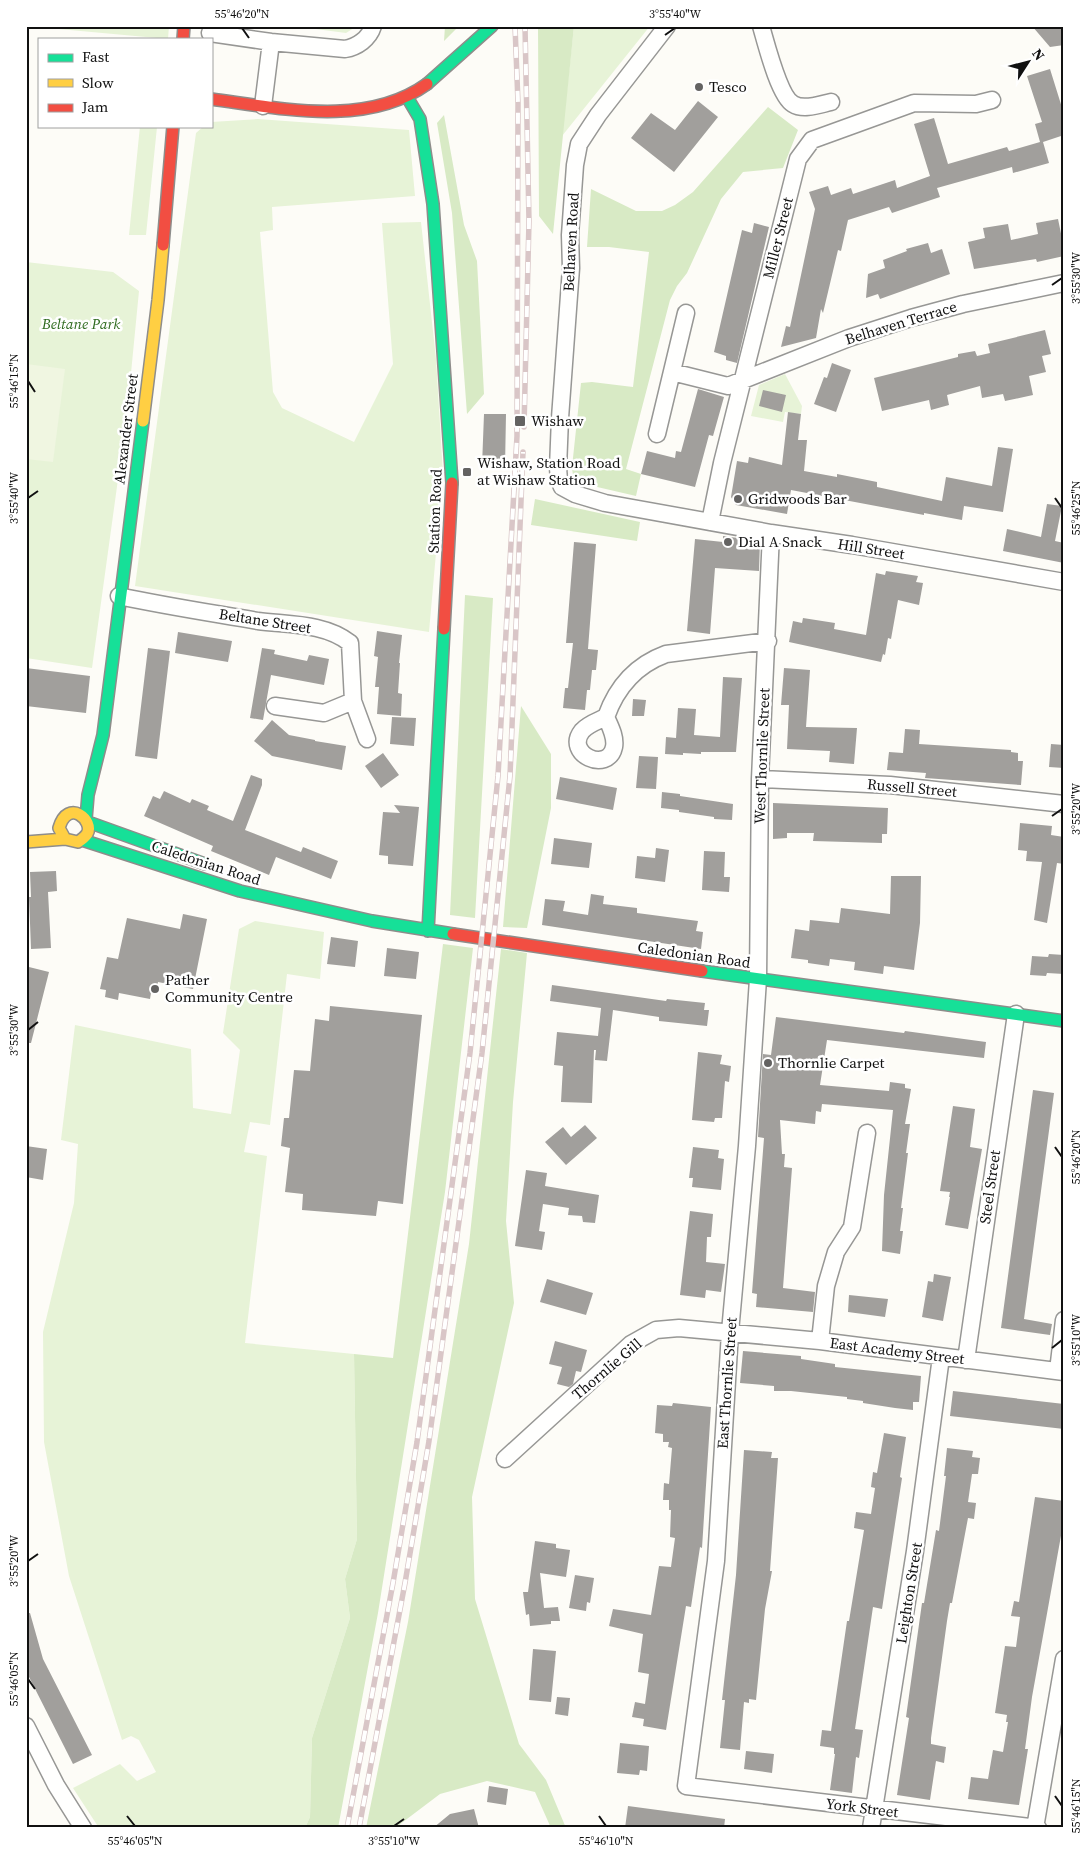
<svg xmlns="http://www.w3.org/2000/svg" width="1090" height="1854" viewBox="0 0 1090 1854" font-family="'Source Serif 4',serif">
<rect width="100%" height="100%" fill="#fdfcf7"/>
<path fill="#e7f3d7" d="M26,26H169L168,39Z
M293,26H357L346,33Z
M574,26H650L562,136Z
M258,119L409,130L415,196L272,207L273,230L260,232L273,392L282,408L354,442L393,364L382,223L421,222L436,359L443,474L429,632L135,586L196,133L204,126H211V122Z
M140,126L157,127L146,235H129Z
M26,262L113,272L139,291L127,414L92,668L26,658Z
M785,374L802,406L801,414L785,412L783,422L751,416L759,385Z
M255,921L324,932L320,979L287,974L270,1125L250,1122L244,1152L267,1156L245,1343L354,1354L357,1539L345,1579L350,1618L312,1738L310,1817L305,1828H99L73,1788L120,1764L137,1781L156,1772L139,1740L131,1736L122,1740L69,1576L44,1442L43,1332L74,1203L78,1144L61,1140L75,1025L191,1049L193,1108L231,1114L240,1050L223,1033L239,929Z"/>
<path fill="#d8eac5" d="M445,26H459L444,41Z
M538,26H574L553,234L539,216Z
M768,107L798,130L783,168L743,172L721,199L687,273L677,286L670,300L626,469L641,474L636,496L580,483L573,476L572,467L581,383L592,382L633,387L649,252L609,247H587L591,189L636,211H662L675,205L693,192Z
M444,115L464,225L477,261L484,394L467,414L452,213L437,123Z
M535,499L640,522L637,541L531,525Z
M465,595L493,598L475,918L450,915Z
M521,706L551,754V808L527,928L503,927Z
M443,944L473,948L445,1192L378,1613L338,1828H305L310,1817L312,1738L350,1618L345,1579L357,1539L354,1354L393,1358Z
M501,949L527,953L513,1102L506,1221L514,1303L472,1497L475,1599L519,1744L546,1780L566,1828H551L535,1792L487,1781L440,1794L399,1825L398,1828H366L408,1622L469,1244Z"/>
<path fill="#f0f6e1" d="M26,364L65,369L53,462L26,459Z"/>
<path fill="#a19f9c" d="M1032,26H1064V45L1050,47Z
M1050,69L1064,114V135L1043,142L1049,163L1013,173L1012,167L937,188L940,197L892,213L889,207L848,220L841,251L838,250L823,313L821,309L816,338L781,347L786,326L790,327L815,209L809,192L828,186L831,195L851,188L853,194L895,180L897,188L930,176L914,124L934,118L948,164L1007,147L1009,151L1040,142L1035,124L1042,122L1027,76Z
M698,101L718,117L674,172L631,138L651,113L675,130Z
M1058,219L1064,248V256L1037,262L1036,259L974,269L968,242L985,238L983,228L1008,224L1011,240L1038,234L1036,223Z
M754,223L769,227L737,363L726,360V356L714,352L742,230L752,233Z
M928,243L931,253L942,249L950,274L880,299L878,294L866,298L868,274L885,268L883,260L907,251L906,249Z
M1045,330L1051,354L1042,356L1046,372L1029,376L1033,395L1005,401L1003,394L982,398L980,386L947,395L949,405L931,410L929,400L882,411L874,378L958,357V354L975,351L977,356L990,353L988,344Z
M832,363L851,370L836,412L814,404L824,377L827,378Z
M698,389L724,397L713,436L709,435L695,487L641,474L647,451L675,458L676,451L681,452Z
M763,390L786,395L782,412L759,406Z
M788,412L801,414L798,440H807L804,471L837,477V474L877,482V487L942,501L946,477L992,486L998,447L1013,449L1003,512L964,506L962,520L924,513V515L791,490L787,514L736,505L731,497L737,461L748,463L749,457L782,465Z
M484,414H506L505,467L482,466Z
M1047,504L1062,506L1055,541L1064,543V563L1003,551L1007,529L1041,537Z
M723,536L760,541L759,571L715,568L710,634L687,631L695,539L723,542Z
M574,542L596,544L588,649L598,650L596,670H592L590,690H587L585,710L563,708L565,688H568L573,643H566Z
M886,571L918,576L916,582L923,583L919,605L898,600L891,639L888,638L885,655L883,654L881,662L789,642L793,621L802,623L803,618L835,623L834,629L866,635L876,573L885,575Z
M377,631L402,635L399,663H400L398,693L402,694L401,716L377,714L379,687H375L378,657L374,656Z
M178,632L232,641L228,662L175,653Z
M148,648L170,651L157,759L135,756Z
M262,648L275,650L274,654L307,661L309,655L329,659L324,685L271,675L263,720L250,718Z
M26,668L90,676L86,713L26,706Z
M784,668L810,670L806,727L857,728L854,764L829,762L830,751L787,749L789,705H781Z
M723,677L742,678L736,752H701V754L683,753V755L665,754L666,737L676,738L678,708L696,709L694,735L720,737Z
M633,699L646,700L644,716H632Z
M392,717L416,718L414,746L390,744Z
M272,720L289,735L315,740V741L346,746L342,770L272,756L254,741Z
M905,729L920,730L919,744L1011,750V752L1018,753V761H1023L1021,785L925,778L926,773L887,770L889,752L903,753Z
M1051,744L1064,745V768L1049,767Z
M383,753L399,775L381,788L365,766Z
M639,756L658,757L656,789L636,788Z
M251,775L262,779V785L245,830L301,852L303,847L338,861L331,879L276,857L269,875L211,851L213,846L144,816L153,796L160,799L164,791L190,803L192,799L209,806L207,810L233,821Z
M560,777L617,788L613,810L556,799Z
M662,792L680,794V796L733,804L732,820L714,819V817L679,812V810L661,808Z
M773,803L888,808L887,834H882V843L813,841L814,833H787V838L773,839Z
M394,805L419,807L413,866L388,864V856L379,855L383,812L400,813Z
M1020,823L1052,826L1051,835L1064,837V864L1057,863L1047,923L1034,920L1042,862L1026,861L1027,851L1018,850Z
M554,838L592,843L589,868L551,864Z
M656,848L669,850L665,882L635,878L637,856L655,858Z
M704,851L725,852L724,877H730L729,892L702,890Z
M56,871L57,891L48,892L51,948L31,949L29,897H31L30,872Z
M891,876H921L920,923L914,970L884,966L883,974L854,970L855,962L830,959L829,966L808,963V960L791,958L795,929L809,931L810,920L839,923L841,908L890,914Z
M591,894L604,896L603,904L637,908V913L698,921L696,931L703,932L701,949L542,925L545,899L565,901L563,911L588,915Z
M183,914L207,919L193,989L158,982L157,988L152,987L150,999L119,993L118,1000L105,997L106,990L100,989L107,957L118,959L127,918L180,929Z
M331,937L358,941L355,967L327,964Z
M387,948L419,952L416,979L384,976Z
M1049,954L1064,955V974L1047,973L1046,976L1030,975L1032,956L1048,957Z
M29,967L49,972L31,1043H26V975Z
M552,985L666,1001L667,999L705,1003L704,1010H709L707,1026L659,1021V1017L613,1010L607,1061L595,1060L596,1050H594L592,1103L561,1102L563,1066L554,1065L557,1032L598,1036L601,1008L550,1001Z
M330,1006L422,1015L403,1204L378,1201L376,1216L302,1210L303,1194L285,1192L290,1148L281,1146L284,1118H289L294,1070L310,1071L315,1019L329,1021Z
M776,1017L904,1033L905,1031L986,1042L984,1058L827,1040L820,1085L889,1091L890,1082L905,1084V1088L911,1089L905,1124H910L906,1153H908L901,1208H903L900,1231H903L900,1254L882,1251L884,1195L893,1110L822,1104L821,1112L816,1111L815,1124L780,1120L782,1154H785L784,1167L792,1168L783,1288L815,1292L813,1312L756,1307L757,1294L752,1293L764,1138L758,1137L763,1054L771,1055Z
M698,1052L722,1055L720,1064L731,1066L729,1082L725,1081L722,1118H715L714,1122L692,1120Z
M1033,1090L1054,1093L1024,1319L1052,1324L1050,1335L1001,1328Z
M953,1106L975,1109L970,1147L982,1149L968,1229L945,1225L950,1197H949L950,1192L940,1191Z
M585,1125L597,1138L566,1165L545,1142L563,1127L571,1137Z
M26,1146L47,1149L43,1180L26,1177Z
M693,1147L719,1150L718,1158L724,1159L721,1190L692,1187L693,1178H689Z
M526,1170L547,1173L545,1186L599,1195L595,1223L583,1222L582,1216L568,1215L569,1208L543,1204L539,1231L545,1232L542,1250L515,1246Z
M690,1211L713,1214L711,1237H707L706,1262L725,1264L721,1292L706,1290L705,1298L680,1295Z
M934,1274L951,1277L943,1321L922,1317L928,1281L933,1282Z
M547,1279L593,1293L586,1315L540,1302Z
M849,1295L888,1299L885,1317L848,1312Z
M555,1341L587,1350L581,1372L576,1371L573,1384L569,1387L557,1384L562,1367L549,1364Z
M743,1351L801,1356V1359L835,1364V1367L921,1376L919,1402H913V1410L895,1408L863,1403V1401L847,1399V1397L791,1391H774V1386L740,1383Z
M953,1391L1064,1404V1429L950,1416Z
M673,1403L711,1407L702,1548L700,1547L691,1607L686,1606L666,1730L643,1726L644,1719L632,1717L635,1702L645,1704L649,1674L638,1672L643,1634L609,1626L613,1609L651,1615L659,1566L671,1567L675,1538L670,1537L671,1510H669V1500H663L664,1483L669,1484L672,1448L668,1447L669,1442H663V1434L655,1433L657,1405L672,1406Z
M884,1433L906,1437L900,1477L902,1478L882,1609L873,1607L855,1729L863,1730L859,1758L856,1757L852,1793L830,1790L835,1754H834V1748L820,1746L822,1730L831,1731L847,1621H849L864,1530L854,1528L856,1512L871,1514L875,1488L871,1487L873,1472L877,1473Z
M947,1448L973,1451L972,1457L980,1458L978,1474H972L968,1502L976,1503L974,1519L968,1518L952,1603H950L947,1621L931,1738V1744L946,1747L944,1763L936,1761L930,1800L897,1795L909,1718L906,1717L922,1603H924L936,1530L939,1531L946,1476H944Z
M744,1450L772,1452L771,1458H778L770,1571H772L765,1609L756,1700L749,1699V1703L744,1702L740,1750L720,1748L725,1700H722L736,1575Z
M1035,1497L1064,1501V1519L1032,1697L1025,1749H1028L1019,1805L968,1799L971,1777L988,1779L993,1750L1003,1752L1008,1722H1006L1007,1715L995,1713L1005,1646L1016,1647L1020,1617L1011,1616L1014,1601L1019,1602Z
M535,1541L556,1544V1548L570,1550L566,1577L540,1573L544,1608L558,1607L560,1621H551V1624L530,1626L529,1614L526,1615L523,1592H528Z
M575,1575L594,1578L590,1603L587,1602L586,1611L569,1608Z
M26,1613H30L43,1659L92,1755L73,1764L26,1671Z
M533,1649L556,1651L551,1702L529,1700Z
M557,1697L570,1698L568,1716L555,1714Z
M620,1743L649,1746L647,1771L640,1770L639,1775L617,1773Z
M746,1751L774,1754L772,1773L744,1769Z
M489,1786L508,1789L506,1805L487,1802Z
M628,1806L725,1819L724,1828H625Z
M474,1809L479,1828H433L450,1814Z"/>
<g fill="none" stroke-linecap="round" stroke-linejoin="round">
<g stroke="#979795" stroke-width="19">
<path id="street" d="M667,26L598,115L579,144L575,165L570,235L571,268L560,418L558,468L559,480L562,487L575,494L605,503L771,533L852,545L1064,582
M761,26C766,43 779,96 793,104C804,111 821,104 831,102
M210,33L271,42L345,49C357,47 369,39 373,26
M263,106L271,42
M672,372L728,386L849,338L911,318L963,304L1064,283
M657,434L686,313
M710,522L722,463L798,159L812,140L914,103L976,104L992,100
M771,533L760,779L758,979L747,1146L730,1332L716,1561L686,1786L1038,1828
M119,596C165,606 212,613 258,621C289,625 325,623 350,643L353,701L367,739
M275,706L324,713L353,701
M606,717C598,721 588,724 582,731C564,754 608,774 614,747C616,737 610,726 606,717C617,686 636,665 666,654L768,641
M760,779L890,785L1064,804
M820,1341L826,1286L836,1252L852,1227L867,1133
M966,1360L1016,1014
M1058,1371L1064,1320
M505,1459L631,1344L656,1330L679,1328L820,1341L1064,1372
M26,1726L56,1785L83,1828
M871,1828L915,1551L941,1357
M1035,1828L1064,1659"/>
</g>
<g stroke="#8e8d8b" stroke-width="14">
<path id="fast" d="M427,84L492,26
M407,97L420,119L433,204L452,483
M86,819L88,795L103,735L143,421
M88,822L205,864
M82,840L240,891L372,921L453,934
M428,931L444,629
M702,971L1064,1021"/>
</g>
<g stroke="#8e8d8b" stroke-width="14">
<path id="slow" d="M143,421L158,300L163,245
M26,842L65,839L78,842C81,840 85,837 87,834C95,821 68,797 59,828L65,839"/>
</g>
<g stroke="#8e8d8b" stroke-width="14">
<path id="jam" d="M183,39L184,26
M211,99C280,108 366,128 427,84
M163,245L173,126
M444,629L452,483
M453,934L702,971"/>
</g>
<use href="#street" stroke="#fffffe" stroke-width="16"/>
<use href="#fast" stroke="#16e098" stroke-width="11"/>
<use href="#slow" stroke="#ffcf43" stroke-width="11"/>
<use href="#jam" stroke="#f24e42" stroke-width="11"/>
<g stroke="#d9c6c7" stroke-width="5.5">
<path id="rail" d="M524,427L529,221L525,26
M347,1828L393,1583L417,1442L470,1053L498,776L517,436L518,103L515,26
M359,1828L405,1583L429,1441L482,1053L510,776L523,452"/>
</g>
<use href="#rail" stroke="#fff" stroke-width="4" stroke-dasharray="11" stroke-linecap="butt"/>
</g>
<path fill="none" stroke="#111" stroke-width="2" d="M242,28L249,38M665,35L675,28M1052,285L1062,278M28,381L35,392M28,498L38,491M1055,498L1062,508M1052,816L1062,809M28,1030L38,1022M1055,1147L1062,1157M1052,1348L1062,1340M28,1561L38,1554M28,1679L35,1689M1055,1796L1062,1806M127,1816L135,1826M599,1816L606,1826M394,1826L404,1819"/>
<g fill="#646362" stroke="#fff" stroke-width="2">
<circle cx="699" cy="87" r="5"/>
<rect x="514" y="415" width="12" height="12" rx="2.5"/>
<rect x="462" y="467" width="10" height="10" rx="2.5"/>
<circle cx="738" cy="499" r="5"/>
<circle cx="728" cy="542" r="5"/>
<circle cx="155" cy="989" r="5"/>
<circle cx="768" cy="1063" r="5"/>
</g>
<g text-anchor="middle" stroke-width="5" stroke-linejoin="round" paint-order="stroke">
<g font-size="15" fill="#111" stroke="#fff" text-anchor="start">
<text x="709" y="92">Tesco</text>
<text x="531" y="426">Wishaw</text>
<text x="477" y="468">Wishaw, Station Road<tspan x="477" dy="17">at Wishaw Station</tspan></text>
<text x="748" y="504">Gridwoods Bar</text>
<text x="738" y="547">Dial A Snack</text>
<text x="165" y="985">Pather<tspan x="165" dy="17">Community Centre</tspan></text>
<text x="778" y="1068">Thornlie Carpet</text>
</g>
<g font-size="15" fill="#111" stroke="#fff">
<text transform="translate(778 238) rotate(-76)" y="5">Miller Street</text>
<text transform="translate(571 242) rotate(-87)" y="5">Belhaven Road</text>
<text transform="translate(901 323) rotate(-17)" y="5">Belhaven Terrace</text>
<text transform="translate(126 429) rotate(-83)" y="5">Alexander Street</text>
<text transform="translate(435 511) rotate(-88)" y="5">Station Road</text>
<text transform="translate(871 549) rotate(9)" y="5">Hill Street</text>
<text transform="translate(265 621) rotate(9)" y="5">Beltane Street</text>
<text transform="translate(762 756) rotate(-88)" y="5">West Thornlie Street</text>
<text transform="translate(912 788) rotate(5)" y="5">Russell Street</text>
<text transform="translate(206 863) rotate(18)" y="5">Caledonian Road</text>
<text transform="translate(694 955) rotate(8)" y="5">Caledonian Road</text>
<text transform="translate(990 1187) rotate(-82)" y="5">Steel Street</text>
<text transform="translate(897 1351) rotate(7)" y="5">East Academy Street</text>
<text transform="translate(607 1369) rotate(-40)" y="5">Thornlie Gill</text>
<text transform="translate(727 1383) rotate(-86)" y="5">East Thornlie Street</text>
<text transform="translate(909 1593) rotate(-81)" y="5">Leighton Street</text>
<text transform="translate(862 1808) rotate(7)" y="5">York Street</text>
</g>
<g font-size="15" font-style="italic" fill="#2f6b1f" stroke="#fff">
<text x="81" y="329">Beltane Park</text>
</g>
</g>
<rect width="1090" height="1854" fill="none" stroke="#ffffff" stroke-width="55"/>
<rect x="38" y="38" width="175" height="90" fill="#ffffff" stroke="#a0a0a0"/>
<rect x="48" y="54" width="25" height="8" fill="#16e098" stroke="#a0a0a0"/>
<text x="82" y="62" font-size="15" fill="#111111">Fast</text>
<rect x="48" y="79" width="25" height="8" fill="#ffcf43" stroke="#a0a0a0"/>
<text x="82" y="88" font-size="15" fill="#111111">Slow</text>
<rect x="48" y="104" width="25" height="8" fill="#f24e42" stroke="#a0a0a0"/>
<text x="82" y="112" font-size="15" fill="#111111">Jam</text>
<g transform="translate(1028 62) rotate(54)" stroke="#ffffff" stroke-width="4" paint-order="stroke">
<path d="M0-4L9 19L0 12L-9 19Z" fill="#111111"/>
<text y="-8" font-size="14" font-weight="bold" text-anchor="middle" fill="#111111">N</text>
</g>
<rect x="28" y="28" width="1034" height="1798" fill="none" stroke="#111" stroke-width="2"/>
<g font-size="12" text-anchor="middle" fill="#111">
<text x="242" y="18">55°46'20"N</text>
<text x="675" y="18">3°55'40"W</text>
<text transform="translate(1076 278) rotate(-90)" y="4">3°55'30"W</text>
<text transform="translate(14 381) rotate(-90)" y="4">55°46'15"N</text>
<text transform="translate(14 498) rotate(-90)" y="4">3°55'40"W</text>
<text transform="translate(1076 508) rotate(-90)" y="4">55°46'25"N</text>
<text transform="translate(1076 809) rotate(-90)" y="4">3°55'20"W</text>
<text transform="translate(14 1030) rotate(-90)" y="4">3°55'30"W</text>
<text transform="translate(1076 1157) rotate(-90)" y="4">55°46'20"N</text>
<text transform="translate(1076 1340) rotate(-90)" y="4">3°55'10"W</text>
<text transform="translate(14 1561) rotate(-90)" y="4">3°55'20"W</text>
<text transform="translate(14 1679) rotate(-90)" y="4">55°46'05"N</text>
<text transform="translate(1076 1806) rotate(-90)" y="4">55°46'15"N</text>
<text x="135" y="1845">55°46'05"N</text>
<text x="394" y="1845">3°55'10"W</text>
<text x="606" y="1845">55°46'10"N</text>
</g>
</svg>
